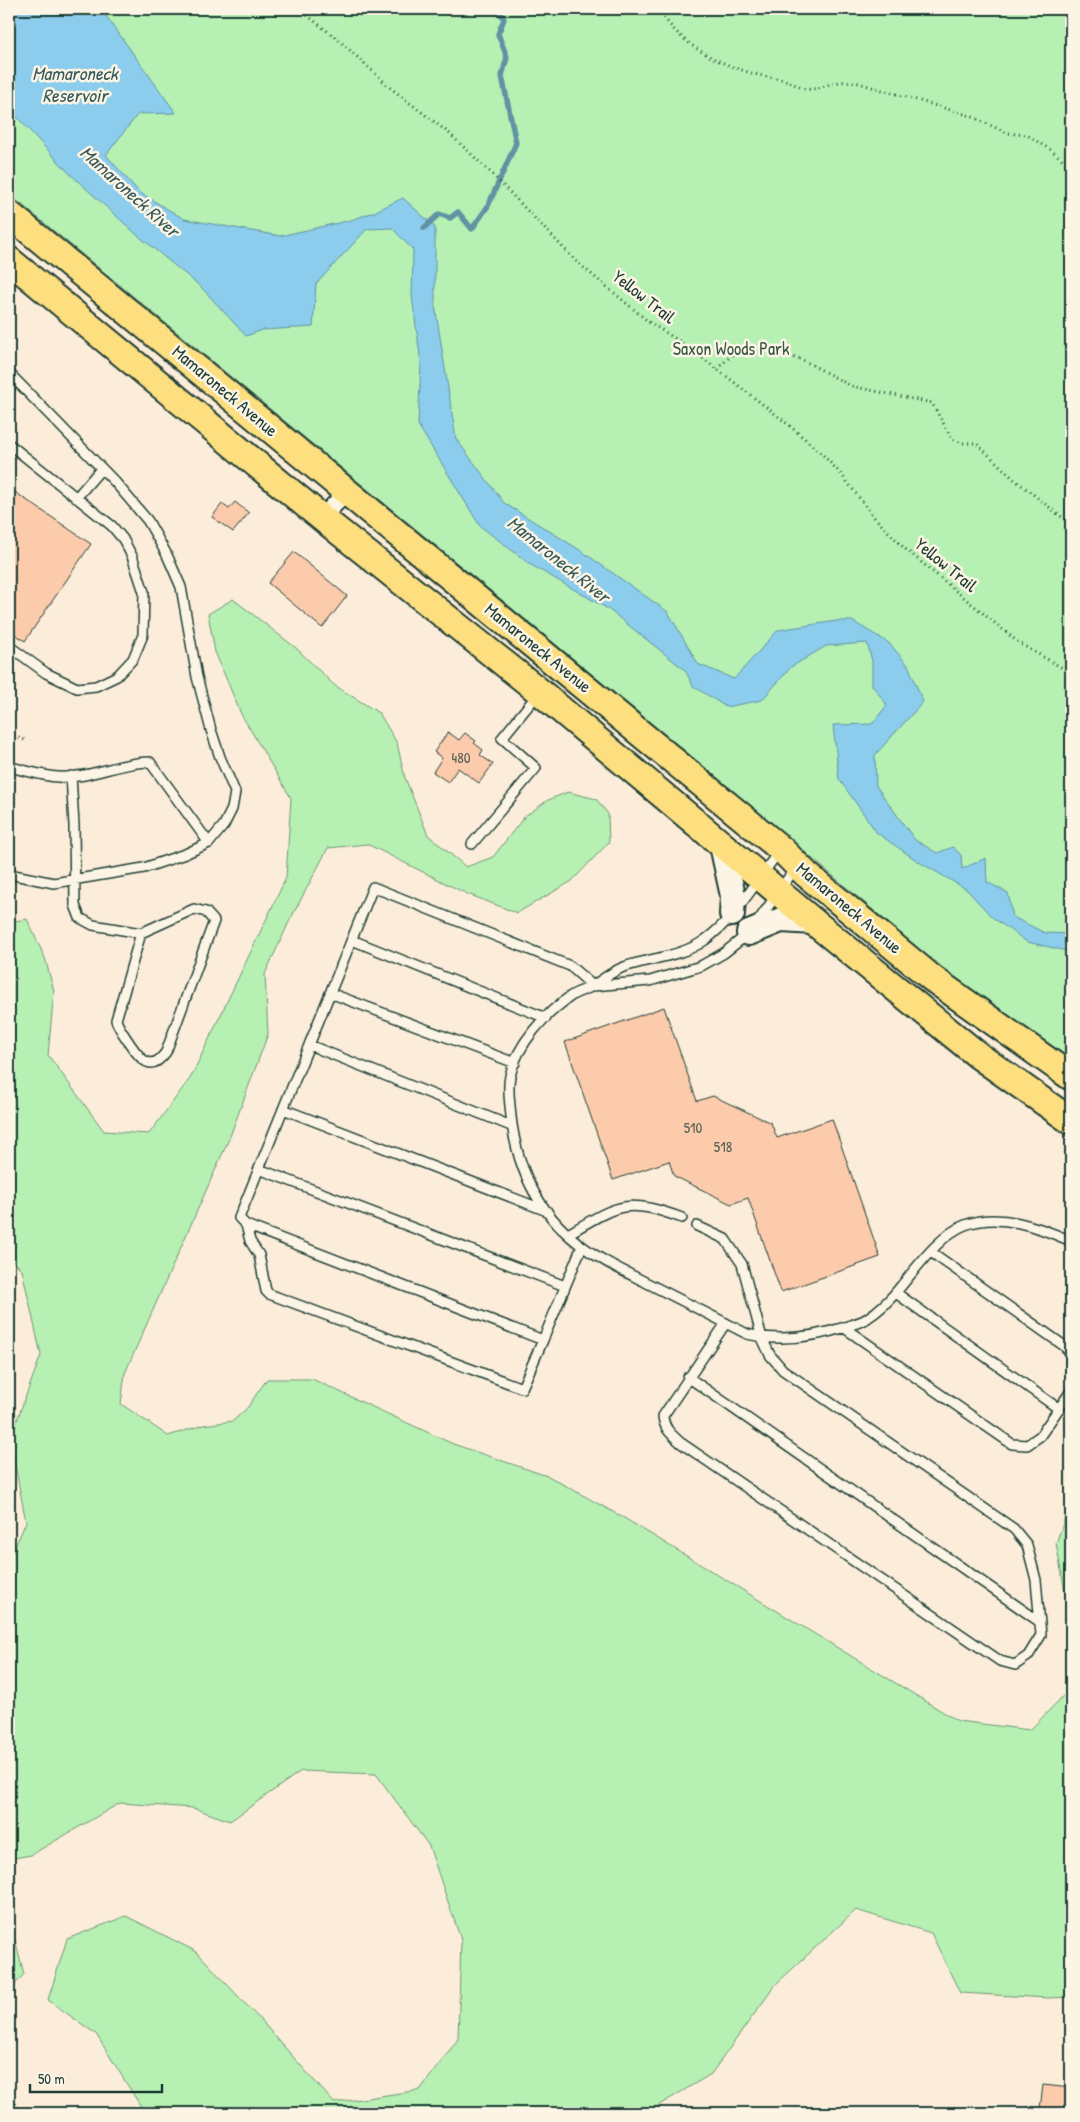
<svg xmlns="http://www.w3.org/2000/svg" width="1080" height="2122" viewBox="0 0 1080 2122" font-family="'Patrick Hand',sans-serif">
<rect width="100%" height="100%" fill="#fcedda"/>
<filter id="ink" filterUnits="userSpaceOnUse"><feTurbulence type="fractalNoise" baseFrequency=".02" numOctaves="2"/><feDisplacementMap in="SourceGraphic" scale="10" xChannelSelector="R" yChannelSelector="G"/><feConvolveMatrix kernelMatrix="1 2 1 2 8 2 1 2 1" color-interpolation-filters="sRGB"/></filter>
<g filter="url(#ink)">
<path fill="#b7f0b3" stroke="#6b9674" d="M9,9H1071V1066L991,1010L708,770L9,194Z
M233,599L296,648L334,685L379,713L397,743L405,778L428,835L466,867L493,857L524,817L548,800L568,792L596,799L608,814L609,842L572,881L517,913L465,893L367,844L328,848L289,922L265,974L268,1034L229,1139L125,1373L121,1404L168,1436L203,1425L233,1421L247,1408L267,1379H312L453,1444L550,1477L624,1518L958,1721L1030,1730L1071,1688V1997L1048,1998L960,1993L931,1933L856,1910L776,1984L711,2074L646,2113H143V2110L96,2034L48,2000L67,1939L126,1916L197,1952L265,2025L334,2103L420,2090L458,2039L461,1940L429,1846L376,1774L301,1771L230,1821L193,1808L120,1803L31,1855L9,1859V1560L26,1522L10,1439L41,1355L22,1270L9,1257V922L27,919L45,958L54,991L48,1055L104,1131L149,1134L191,1077L286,878L291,798L241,714L215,652L208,614Z
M1065,1518H1071V1625L1056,1543Z
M13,1932L24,1974L13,1987L9,1998V1933Z"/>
<path fill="#8ccded" stroke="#6093a3" d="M9,9H101L176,113L138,114L106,155L139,192L184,219L280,236L351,220L374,212L403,198L435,227V305L456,439L504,503L580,550L668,612L698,664L734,679L778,630L836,621H852L889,643L908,665L923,702L875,755L876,786L915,840L937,853L953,847L961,855L962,869L986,858L987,882L1008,893L1013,917L1045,933L1071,934V952L1027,942L992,917L966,889L919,862L877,833L839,779L833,725L872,724L887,705L872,685V661L867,643L826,646L791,667L762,700L726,707L693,686L685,670L608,609L531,565L480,526L418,425L421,363L412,296L413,250L392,228L367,229L316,284L313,327L262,330L246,336L201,287L136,234L69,173L17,117L9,112Z"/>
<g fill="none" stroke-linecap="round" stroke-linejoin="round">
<path stroke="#6093a3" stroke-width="5.5" d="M424,228L439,214L450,218L458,212L472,229L488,206L516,143L502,76L507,57L498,34L504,19L498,9"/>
</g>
<path fill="#fccbac" stroke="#1f3d34" d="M9,488L91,544L25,641L9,630Z
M235,502L249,513L233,532L212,517L222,504L229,509Z
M294,552L347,596L322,628L268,583Z
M448,732L459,740L465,733L476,741L474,743L483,750L480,755L493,764L479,783L458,768L448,782L433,772L442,758L434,752Z
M664,1007L697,1101L713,1096L771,1123L777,1138L832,1119L880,1257L781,1292L748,1198L731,1204L674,1176L669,1161L613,1180L565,1042Z
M1043,2085L1071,2088V2113L1040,2109Z"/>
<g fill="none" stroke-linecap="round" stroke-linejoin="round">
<g stroke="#1f3d34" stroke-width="12">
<path id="service" d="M9,373L115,482L148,521L167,555L181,587L197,677L211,730L220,757L235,792L232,809L224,825L209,843L185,854L144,868L54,883L9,874
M9,389L15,380
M9,444L112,526L123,539L132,556L144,592L143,635L133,659L117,676L96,686L77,688L46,673L9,646
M76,498L101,469
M9,767C25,770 42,776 58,777C90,779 119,762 150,762L209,843
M71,776L74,825L75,905L80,918L93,925L141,933L194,909L206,912L214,921L166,1052C151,1073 141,1060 130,1044C125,1036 119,1029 116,1020L141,933
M472,844L536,768L502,738L538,694
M780,850C758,879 734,920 705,940C683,956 652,958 627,966C615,969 605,978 594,985C587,990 578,991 571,996C545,1014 517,1044 510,1076C508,1085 509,1097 510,1106C514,1160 534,1209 578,1243C601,1261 628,1273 653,1286C685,1302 716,1318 747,1334C781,1342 816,1337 848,1326C854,1324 861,1322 866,1319C880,1310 892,1298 902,1285C918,1266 941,1234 965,1225C999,1212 1039,1227 1071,1241
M756,924L796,867
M352,940L546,1018
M330,993L515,1063
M309,1045L511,1126
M283,1109L547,1211
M259,1169L565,1286
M246,1225L250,1241L259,1255L266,1291L269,1294L522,1388L543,1340
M697,1226L725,1239L742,1264L762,1338L770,1355L783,1370L1014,1529L1027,1545L1036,1580L1041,1635L1028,1656L1015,1665L1000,1661L681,1443C671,1434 664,1429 663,1416L726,1323
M568,1234C617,1205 626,1197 682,1218
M582,1246L543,1340L246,1225L239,1218L373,887L570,966L593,986L650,981L701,966L724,953L748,934
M931,1252L1063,1345L1071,1353
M896,1293L1059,1409
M843,1327L1012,1444L1027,1445L1040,1436L1071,1391
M688,1377L1040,1622"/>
</g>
<g stroke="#1f3d34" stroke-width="20">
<path id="minor" d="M322,518L347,491"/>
</g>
<g stroke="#1f3d34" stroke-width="28">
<path id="secondary" d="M722,845L733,896L732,914
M749,933L781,920L814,922"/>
</g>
<g stroke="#1f3d34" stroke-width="30">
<path id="primary" d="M9,214L781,849L806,874L933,979L1071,1077
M9,260L322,518L540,692L814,922L979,1056L1071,1121"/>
</g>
<path stroke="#1f3d34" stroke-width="3" stroke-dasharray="1 4" stroke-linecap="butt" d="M299,9L340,41L393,90L450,134L490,172L578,263L649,322L687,346L783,420L821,453L841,474L874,517L904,548L1019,643L1071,673
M659,9C680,46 720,65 759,75C767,77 777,78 785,80C792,82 799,88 806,89C818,90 825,85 836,83C842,81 849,82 855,82L971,116L1007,133L1027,135L1051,150L1071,167
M717,369L733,354L745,348L801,359L851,386L932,403L952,439L962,443H976L1014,479L1064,519L1071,522
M9,688L11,680
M9,735L25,740"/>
<use href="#service" stroke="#fcf5e5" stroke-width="9"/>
<use href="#minor" stroke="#fcf5e5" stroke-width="16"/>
<use href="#secondary" stroke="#fcf5e5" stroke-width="24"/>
<use href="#primary" stroke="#fddf80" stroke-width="26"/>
</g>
</g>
<g text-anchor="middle" stroke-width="5" stroke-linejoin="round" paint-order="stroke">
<g font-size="15" fill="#566052">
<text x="461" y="763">480</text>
<text x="693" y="1133">510</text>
<text x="723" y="1152">518</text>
</g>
<g font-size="18" fill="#1f3d34" stroke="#fcf5e5">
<text transform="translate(644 297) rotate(38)" y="6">Yellow Trail</text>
<text transform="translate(225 391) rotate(40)" y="6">Mamaroneck Avenue</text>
<text transform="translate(946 565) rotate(39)" y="6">Yellow Trail</text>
<text transform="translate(538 648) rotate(39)" y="6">Mamaroneck Avenue</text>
<text transform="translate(849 908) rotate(40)" y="6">Mamaroneck Avenue</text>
</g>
<g font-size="18" fill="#365847" stroke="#fcf5e5">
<text x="731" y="355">Saxon Woods Park</text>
</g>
<g font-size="19" font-style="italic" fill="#355a59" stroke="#fcf5e5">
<text x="75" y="80">Mamaroneck<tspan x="75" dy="22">Reservoir</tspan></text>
<text transform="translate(130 191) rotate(42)" y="7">Mamaroneck River</text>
<text transform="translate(559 559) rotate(39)" y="7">Mamaroneck River</text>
</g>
</g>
<rect width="1080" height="2122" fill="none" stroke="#fcf5e5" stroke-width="30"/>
<rect x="15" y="15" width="1050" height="2092" fill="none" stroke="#1f3d34" stroke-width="2" filter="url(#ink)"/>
<path d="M30 2084v8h132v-8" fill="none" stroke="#1f3d34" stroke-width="2.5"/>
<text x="38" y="2084" font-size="15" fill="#1f3d34" stroke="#fcf5e5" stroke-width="4" paint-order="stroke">50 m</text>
</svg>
